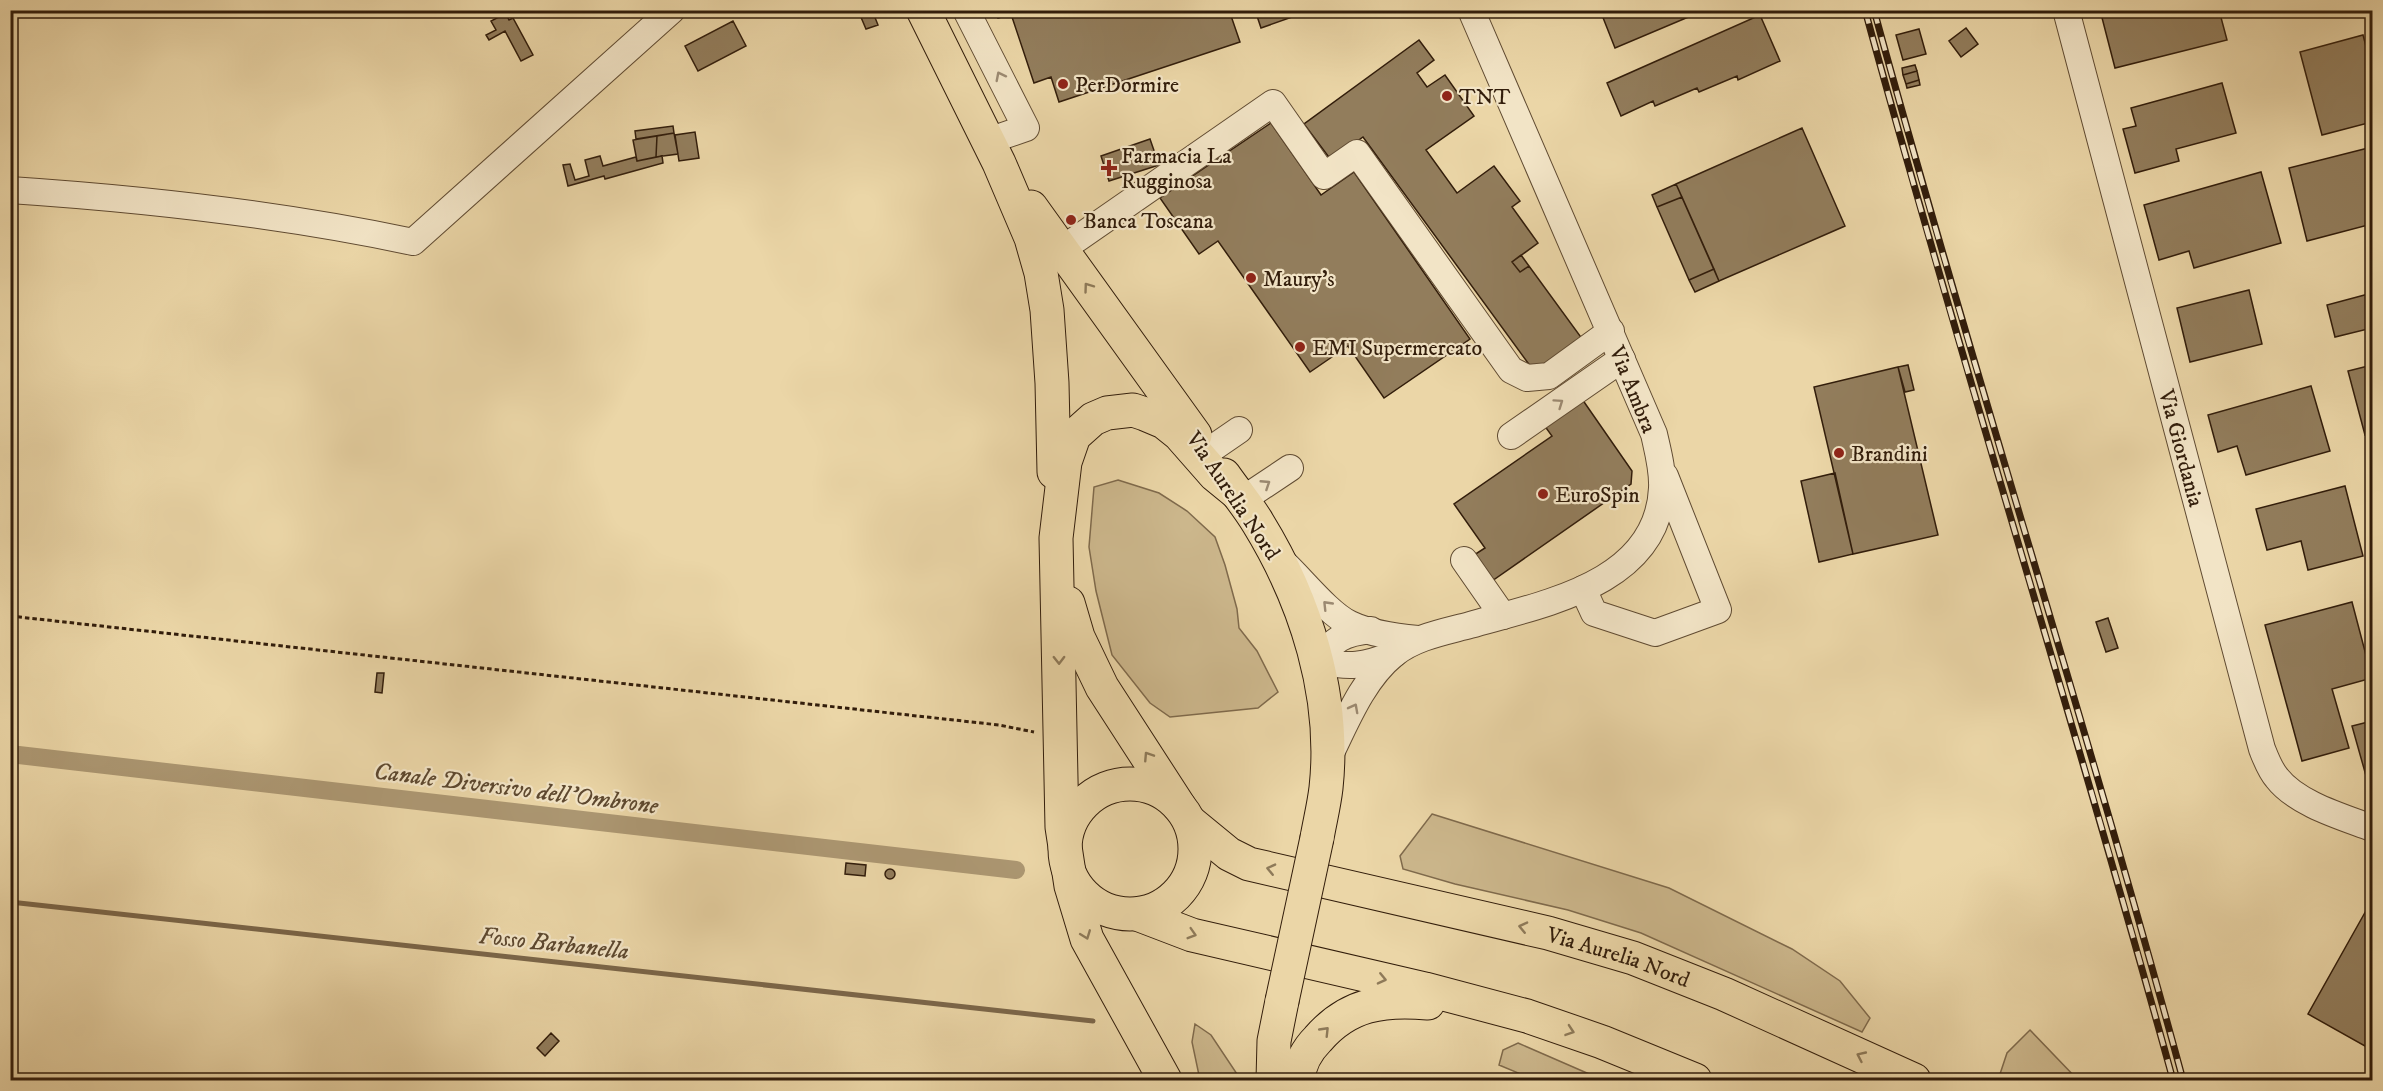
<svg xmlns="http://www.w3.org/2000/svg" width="2383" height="1091" viewBox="0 0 2383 1091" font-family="'IM FELL DW Pica',serif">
<rect width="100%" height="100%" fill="#ebd6a7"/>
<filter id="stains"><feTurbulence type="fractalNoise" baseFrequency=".00333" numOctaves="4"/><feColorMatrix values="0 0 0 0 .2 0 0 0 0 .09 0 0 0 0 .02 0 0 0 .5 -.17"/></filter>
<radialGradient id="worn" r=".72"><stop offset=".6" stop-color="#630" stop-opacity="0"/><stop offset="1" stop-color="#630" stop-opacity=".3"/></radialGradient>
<path fill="#ccb78c" stroke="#7f6a4c" stroke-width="1.5" d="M1118,480L1159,493L1187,511L1215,537L1225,565L1237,609L1239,628L1257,651L1278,692L1258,708L1170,717L1150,703L1112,655L1096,591L1089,547L1094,487Z
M1432,814L1669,888L1792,949L1840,981L1870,1018L1862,1032L1641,933L1568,910L1455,884L1403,869L1400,856Z
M1195,1024L1211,1035L1241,1080H1200L1192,1042Z
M2030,1030L2078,1080H1998L2007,1053Z
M1518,1043L1603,1080H1535L1499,1065L1503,1050Z"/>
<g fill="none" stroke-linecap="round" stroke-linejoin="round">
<path stroke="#7b6649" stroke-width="5" d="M10,902L1093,1021"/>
<path stroke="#ac9772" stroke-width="18" d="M10,754L1016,870"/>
</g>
<path fill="#927d5c" stroke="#321d0b" stroke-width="1.5" d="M498,10H504L509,20L513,18L533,55L521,61L505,31L489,40L486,35L496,30L491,21L501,16Z
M872,10L878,25L866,29L860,15Z
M995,10H1229L1240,42L1059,102L1051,77L1034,83L1011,14L998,18Z
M1255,10H1312L1261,28Z
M1600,10H1705L1615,48Z
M2100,10H2219L2227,40L2115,68Z
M1760,15L1780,61L1738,80L1737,76L1699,92L1697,88L1655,106L1653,101L1621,116L1607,83Z
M733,21L746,46L698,71L685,46Z
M1966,28L1978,44L1961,57L1949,41Z
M1919,29L1926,54L1903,60L1896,35Z
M2363,35L2372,69V122L2322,135L2300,52Z
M1419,40L1434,60L1417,73L1427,87L1445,75L1474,116L1426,150L1457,193L1494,166L1520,201L1512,207L1538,243L1512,262L1520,272L1529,266L1583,340L1536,374L1363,137L1331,160L1304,124Z
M1915,65L1917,71L1903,75L1902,68Z
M1917,71L1919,80L1906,84L1903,75Z
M1919,80L1920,85L1907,88L1906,84Z
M2222,83L2236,133L2176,149L2179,161L2135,173L2123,129L2136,126L2131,108Z
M1271,123L1321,195L1354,172L1470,339L1384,398L1348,346L1310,372L1218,241L1199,254L1160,198Z
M673,126L674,133L636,139L635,131Z
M1802,128L1845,226L1719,281L1676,184Z
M695,132L699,158L679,161L675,135Z
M674,133L678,154L656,157L657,136Z
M657,136L656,157L637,161L633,140Z
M1150,139L1159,165L1109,181L1101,156Z
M2372,147V224L2307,241L2289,168Z
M600,156L603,166L636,157L637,161L662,156L663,163L605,179L604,176L568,186L563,165L570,164L575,180L589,176L585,160Z
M2261,172L2281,243L2194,268L2189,251L2159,260L2144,205Z
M1676,184L1682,197L1657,207L1652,195Z
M1682,197L1714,269L1689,280L1657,207Z
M1521,255L1529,266L1520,272L1512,262Z
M1714,269L1719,281L1695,292L1689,280Z
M2249,290L2262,344L2190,362L2177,308Z
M2372,293V328L2335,337L2327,305Z
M1908,365L1914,390L1905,392L1898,367Z
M2372,365V433L2365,435L2348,371Z
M1898,367L1938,535L1853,554L1814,387Z
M2311,386L2330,451L2246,475L2237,446L2218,452L2208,415Z
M1582,399L1632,471L1631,484L1492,581L1474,555L1485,548L1454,504L1552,436L1544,425Z
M1835,473L1853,554L1819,562L1801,481Z
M2345,486L2363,556L2308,570L2301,541L2267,550L2256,509Z
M2352,602L2372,678L2332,689L2349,748L2302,761L2265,625Z
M2108,618L2118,648L2106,652L2096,622Z
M377,673H384L382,693L375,692Z
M2372,721V789L2370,790L2352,726Z
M846,863L866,865L865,876L845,874Z
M885 874a5 5 0 1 1 10 0a5 5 0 1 1-10 0Z
M2372,900V1050L2308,1014Z
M551,1033L559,1041L545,1056L537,1048Z"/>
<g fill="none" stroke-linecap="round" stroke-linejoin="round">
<g stroke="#604b32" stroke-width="28">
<g id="minor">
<path d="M966,10L1026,128L988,141"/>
<path id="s1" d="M2066,10L2262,749C2266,759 2270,770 2277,778C2297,804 2343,817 2372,828"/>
<path d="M10,190C145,199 281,214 413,242L672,10"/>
<path d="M1061,250L1273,103L1324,176L1357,153L1511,370L1527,378L1549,376L1611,331"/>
<path d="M1511,436L1622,359"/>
<path d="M1207,452L1239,430"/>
<path d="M1242,500L1290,468"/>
<path d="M1464,560L1503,616"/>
<path d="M1285,564C1303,581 1329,614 1350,624C1371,634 1396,637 1418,639"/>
<path d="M1583,589L1594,613L1655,633L1718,610L1665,476"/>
<path d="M1371,630C1343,633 1333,639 1318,662C1351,667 1362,667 1394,654"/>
<path d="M1329,757C1346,722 1363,679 1394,654C1415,637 1444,632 1470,625C1543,604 1658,584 1662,488C1663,470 1658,452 1654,434L1471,10"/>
</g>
</g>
<g stroke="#321d0b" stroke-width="35">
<g id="major">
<path d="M923,10L999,163L1031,238L1041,273L1047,310L1052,383L1054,472"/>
<path d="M1031,207L1195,435"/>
<path d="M1224,475C1235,491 1248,506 1258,523C1306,601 1336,696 1326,788C1324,805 1320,821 1317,838"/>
<path d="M1068,603L1078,637L1102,687L1179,806"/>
<circle cx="1130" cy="849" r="65"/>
<path id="s2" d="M1190,822L1229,854L1249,864L1548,933L1633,958L1724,994L1914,1080"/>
<path d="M1137,914L1192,935L1425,989L1527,1016L1602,1042L1695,1080"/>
<path d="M1165,1080L1087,939L1071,886L1062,827L1056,538L1065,462L1074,436L1093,419L1107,413L1133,410L1145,414L1164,422L1179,434L1215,475L1237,493"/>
<path d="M1273,1080L1274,1041L1282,1001"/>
<path d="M1298,1080C1299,1065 1307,1050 1318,1039C1348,1004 1383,999 1428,1003"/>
</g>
</g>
<path stroke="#321d0b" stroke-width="3" stroke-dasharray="4.5 3" stroke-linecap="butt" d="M10,616L999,725L1034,732
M561,1080L563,1078"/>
<use href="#minor" stroke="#f2e4c6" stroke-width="26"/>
<use href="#major" stroke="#ebd6a7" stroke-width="33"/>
<g stroke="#321d0b" stroke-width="7">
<path id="rail" d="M1865,10C1963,369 2075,723 2173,1080
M1874,10C1972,369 2086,722 2183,1080"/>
</g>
<use href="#rail" stroke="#f2e4c6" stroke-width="4.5" stroke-dasharray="14" stroke-linecap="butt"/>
<g stroke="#321d0b" stroke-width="35" stroke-linecap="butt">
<path id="major-bridge" d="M1282,1001L1317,838"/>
</g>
<use href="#major-bridge" stroke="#ebd6a7" stroke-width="33"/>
</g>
<defs><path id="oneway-chevron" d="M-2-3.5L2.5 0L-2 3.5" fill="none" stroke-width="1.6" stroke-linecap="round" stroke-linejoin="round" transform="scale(1.5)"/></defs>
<g stroke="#9c8a72">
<use href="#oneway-chevron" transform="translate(1000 76) rotate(-117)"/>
<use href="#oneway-chevron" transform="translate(1559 403) rotate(-35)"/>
<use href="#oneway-chevron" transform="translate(1266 484) rotate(-33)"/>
<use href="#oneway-chevron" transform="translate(1327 605) rotate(-134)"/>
<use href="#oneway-chevron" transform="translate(1354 708) rotate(-62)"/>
</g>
<g stroke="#8e7a59">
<use href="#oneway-chevron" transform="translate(1088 287) rotate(-126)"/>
<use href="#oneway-chevron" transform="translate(1059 660) rotate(89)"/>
<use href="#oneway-chevron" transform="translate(1148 756) rotate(-123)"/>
<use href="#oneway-chevron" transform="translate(1271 869) rotate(-167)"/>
<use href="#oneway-chevron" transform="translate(1523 927) rotate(-167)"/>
<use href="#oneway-chevron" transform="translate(1192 934) rotate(17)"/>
<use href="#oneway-chevron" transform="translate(1086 935) rotate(69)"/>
<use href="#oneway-chevron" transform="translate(1382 979) rotate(13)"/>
<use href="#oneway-chevron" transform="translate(1325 1031) rotate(-46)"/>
<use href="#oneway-chevron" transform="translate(1570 1031) rotate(19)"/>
<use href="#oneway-chevron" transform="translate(1861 1056) rotate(-155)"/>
</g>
<g fill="#8f2418" stroke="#f2e4c6" stroke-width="2">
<circle cx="1063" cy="84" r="6"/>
<circle cx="1447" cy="96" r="6"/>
<path d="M1106 159h6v6h6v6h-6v6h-6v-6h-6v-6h6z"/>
<circle cx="1071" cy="220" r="6"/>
<circle cx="1251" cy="278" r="6"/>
<circle cx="1300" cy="347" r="6"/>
<circle cx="1839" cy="453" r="6"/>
<circle cx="1543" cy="494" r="6"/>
</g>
<g text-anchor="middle" stroke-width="4.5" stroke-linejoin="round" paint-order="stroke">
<g font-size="22" fill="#321d0b" stroke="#f2e4c6" text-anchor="start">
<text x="1075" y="92">PerDormire</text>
<text x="1459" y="104">TNT</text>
<text x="1121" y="163">Farmacia La<tspan x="1121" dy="25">Rugginosa</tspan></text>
<text x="1083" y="228">Banca Toscana</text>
<text x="1263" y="286">Maury's</text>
<text x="1312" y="355">EMI Supermercato</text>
<text x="1851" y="461">Brandini</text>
<text x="1555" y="502">EuroSpin</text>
</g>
<g font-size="22" fill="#321d0b" stroke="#f2e4c6">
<text transform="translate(1634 389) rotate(68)" y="8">Via Ambra</text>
<text dy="8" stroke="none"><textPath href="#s1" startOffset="453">Via Giordania</textPath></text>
<text transform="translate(1234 495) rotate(56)" y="8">Via Aurelia Nord</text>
<text dy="8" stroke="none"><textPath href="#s2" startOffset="454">Via Aurelia Nord</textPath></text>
</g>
<g font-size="24" font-style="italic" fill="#5d482f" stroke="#f2e4c6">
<text transform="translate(516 788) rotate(7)" y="8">Canale Diversivo dell'Ombrone</text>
<text transform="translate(554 943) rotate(6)" y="8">Fosso Barbanella</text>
</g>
</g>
<rect width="2383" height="1091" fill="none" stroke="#ebd6a7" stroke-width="36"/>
<rect x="12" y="12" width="2359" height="1067" fill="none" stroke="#321d0b" stroke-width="3"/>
<rect x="18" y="18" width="2347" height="1055" fill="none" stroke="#321d0b" stroke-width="1.5"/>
<rect width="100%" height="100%" filter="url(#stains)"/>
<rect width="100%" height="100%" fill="url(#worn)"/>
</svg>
